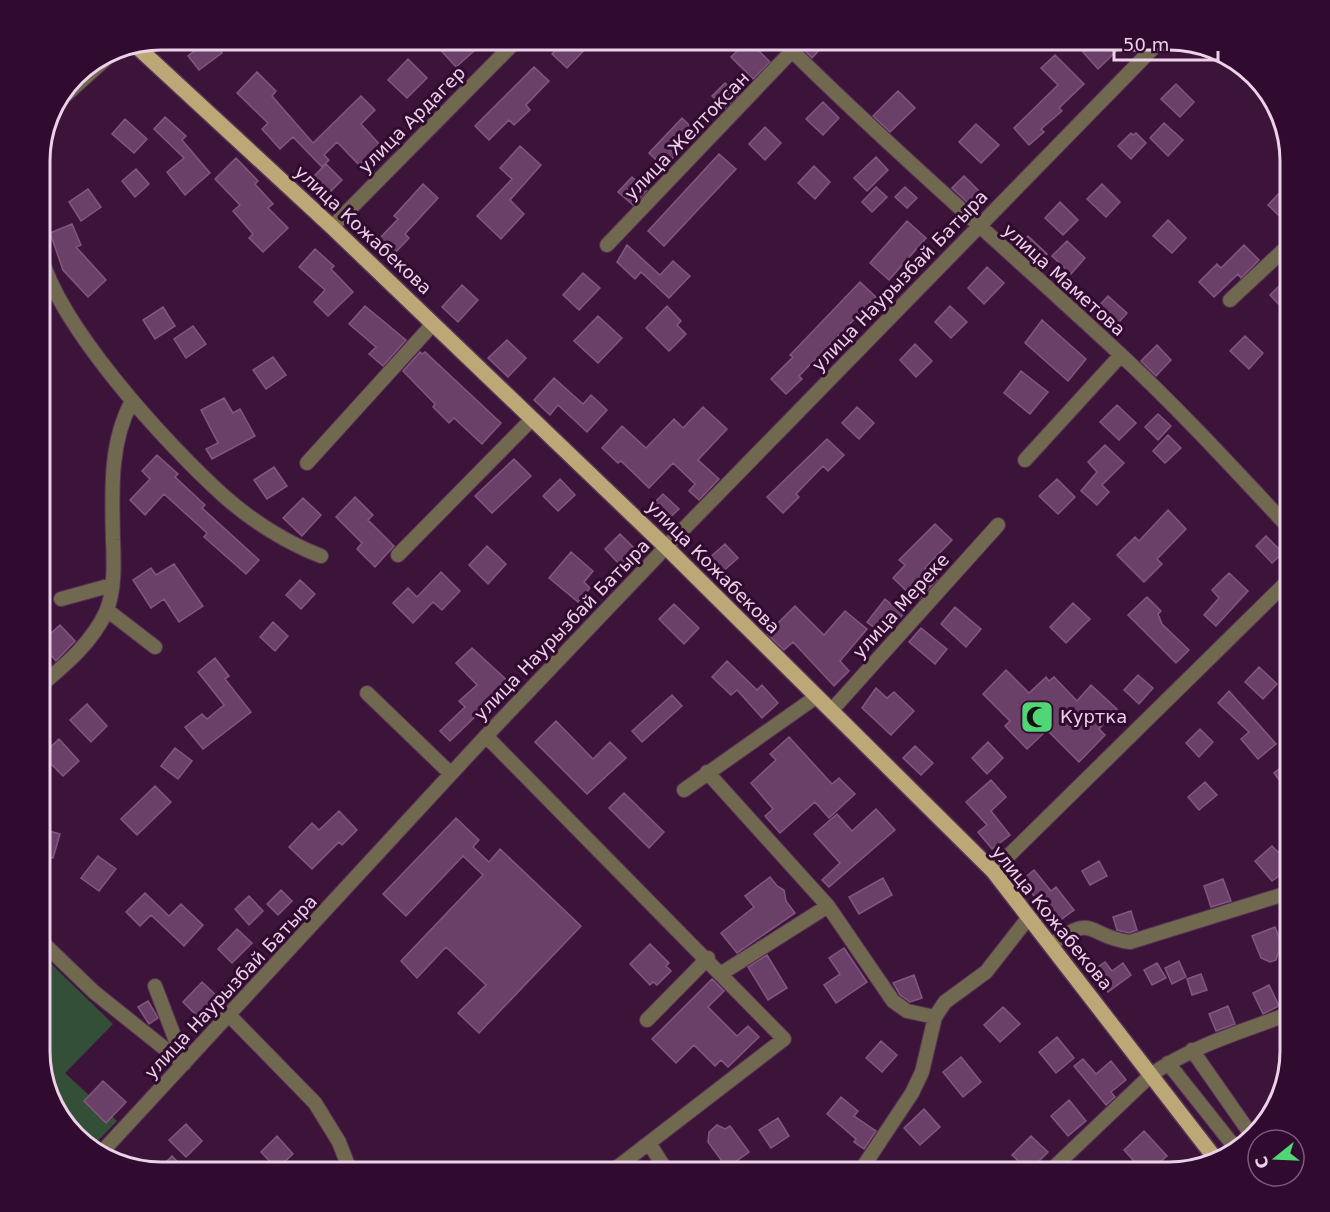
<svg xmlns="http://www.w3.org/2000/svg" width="1330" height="1212" viewBox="0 0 1330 1212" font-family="'DejaVu Sans',sans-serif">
<rect width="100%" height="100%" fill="#3c143a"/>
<path fill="#334f38" d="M39,952L113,1024L65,1073L117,1121L91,1148C26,1105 39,1021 39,952Z"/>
<path fill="#6b4068" stroke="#835680" stroke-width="1.5" d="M210,39L222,53L199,70L188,56Z
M442,39H463L474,51L456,67L436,45Z
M566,39H595L567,68L552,54Z
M803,39H819L825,44L812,58L798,44Z
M1098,39H1129L1098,69L1083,52Z
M748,40L770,62L753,79L731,57Z
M1055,55L1084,84L1059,108L1062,111L1041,129L1044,132L1029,145L1014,128L1058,85L1041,68Z
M408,59L427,78L407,98L388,80Z
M534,67L549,81L526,105L530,110L514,125L509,120L489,140L475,126Z
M257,72L276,91L272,96L313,143L361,96L375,110L361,124L381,146L359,165L337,142L324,155L329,160L322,167L293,137L280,149L262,129L268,123L237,93Z
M725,83L738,95L725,109L712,96Z
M1176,84L1194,102L1180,117L1161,99Z
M898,91L915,108L890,132L873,116Z
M823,102L839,118L823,135L806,119Z
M165,117L186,136L182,140L210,173L185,195L167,172L184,158L154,129Z
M682,118L696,132L664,168L649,153Z
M125,119L147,139L134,153L112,134Z
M1164,123L1183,140L1168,156L1150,138Z
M976,124L999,145L981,163L959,142Z
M765,127L781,143L765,160L749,144Z
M1131,133L1133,135L1136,133L1146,143L1131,159L1118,146Z
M520,146L541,165L510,200L524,214L501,239L477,216L512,179L500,168Z
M719,154L736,169L664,246L648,231Z
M876,157L888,170L867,191L854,178Z
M236,158L258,181L255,184L273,204L268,208L288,228L263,252L249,238L253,234L233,211L240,205L215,179Z
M326,164L342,180L327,195L311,179Z
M814,166L830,182L815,199L798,183Z
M136,169L149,184L135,197L122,181Z
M964,176L980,192L968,203L952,188Z
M632,177L647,190L633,205L618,192Z
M1291,181V227L1268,205Z
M423,184L438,198L405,234L409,238L394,254L379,239L398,219L394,216Z
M1102,184L1120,202L1106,217L1087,199Z
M876,187L887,197L872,212L862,202Z
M905,187L917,198L907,208L895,197Z
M88,189L101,207L81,221L69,202Z
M1060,202L1078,220L1063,235L1045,218Z
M1168,220L1186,238L1172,253L1153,236Z
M907,221L926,238L889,280L870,263Z
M72,224L81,245L76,247L106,280L88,297L63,270L50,233Z
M1028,236L1047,254L1036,265L1017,248Z
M1067,241L1085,258L1071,274L1052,256Z
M627,245L660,275L673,261L690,276L669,298L641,272L635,279L617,262Z
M1244,245L1259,260L1241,278L1238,274L1214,297L1199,282L1217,264L1221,268Z
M315,249L334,266L331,269L353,292L328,316L314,302L325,290L299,267Z
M987,267L1004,283L984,304L968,288Z
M583,273L600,288L579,310L563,295Z
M1291,274V304L1284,310L1270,295Z
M860,282L876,297L799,376L802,379L786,394L771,379L793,357L790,355Z
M462,285L478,300L458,322L442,307Z
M1108,296L1127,313L1113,329L1094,311Z
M365,306L406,340L383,366L369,354L376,347L349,324Z
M667,306L681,321L677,325L686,334L669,351L646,328Z
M950,306L967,322L951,338L935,322Z
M163,307L175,326L155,339L143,320Z
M598,316L622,338L598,363L574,341Z
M1042,320L1086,359L1068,381L1025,343Z
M193,326L206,344L186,358L174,339Z
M1245,336L1263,353L1249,369L1230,351Z
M507,340L526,358L508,377L488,358Z
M915,344L932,361L916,377L900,360Z
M1157,345L1171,360L1156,376L1141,361Z
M420,352L422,354L425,352L501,423L482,444L454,418L449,423L433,407L435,404L403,371Z
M273,357L286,375L266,389L253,370Z
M1021,371L1048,392L1030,414L1004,393Z
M554,378L583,404L591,395L607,410L587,432L558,405L550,415L534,400Z
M224,398L233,413L240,409L255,436L212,459L206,449L218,443L201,410Z
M1117,405L1136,423L1119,440L1100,422Z
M703,407L727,429L698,460L719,479L699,500L689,491L695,484L673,463L649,488L621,461L618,463L602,448L622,426L646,448L674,419L683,428Z
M857,407L874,423L859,439L842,423Z
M1158,414L1171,426L1158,440L1145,427Z
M1168,435L1181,448L1165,463L1153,451Z
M827,439L844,455L828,471L823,466L796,494L799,497L783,513L767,497Z
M1105,445L1124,463L1102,485L1109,492L1097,505L1081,491L1097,472L1088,462Z
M157,455L178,474L175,477L205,505L202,508L259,560L246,574L204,537L207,533L164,494L145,515L130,500L150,479L142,471Z
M514,459L531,476L492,513L475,496Z
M274,467L287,486L267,499L254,480Z
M560,479L575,495L558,511L543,496Z
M1057,479L1075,497L1058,514L1039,496Z
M663,494L679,509L663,524L648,509Z
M355,497L373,515L368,520L394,546L375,567L357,549L362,543L336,517Z
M303,498L321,515L302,536L283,518Z
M1168,510L1186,529L1157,559L1162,564L1144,582L1117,555L1135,537L1139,541Z
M935,524L952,540L925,568L937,580L919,599H915L893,578L905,565L899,560Z
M620,534L637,551L621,566L605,549Z
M1266,536L1283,553L1272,563L1256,546Z
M725,544L738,558L721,573L708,559Z
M487,546L506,564L488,584L469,565Z
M571,552L593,571L584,582L590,588L578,602L549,578Z
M174,564L203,606L179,622L164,599L151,608L133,580L151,568L156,575Z
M441,572L460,591L442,610L433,602L413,623L393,603L408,588L417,597Z
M1229,573L1248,591L1216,626L1204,615L1219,598L1212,590Z
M300,580L315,594L301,609L286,595Z
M1147,597L1161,611L1158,614L1162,624L1189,650L1176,663L1128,615Z
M885,599L903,614L885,636L867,622Z
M1073,603L1090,619L1066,643L1050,627Z
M674,604L699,628L684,644L659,619Z
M795,606L824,635L845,611L867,629L840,661L849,671L834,686L793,642L784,650L767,634Z
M955,607L981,629L966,647L941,624Z
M273,622L288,636L275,651L260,637Z
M60,625L75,641L56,661L40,643Z
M921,628L947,649L935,664L909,642Z
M472,648L510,683L450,741L440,731L465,707L459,701L477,685L456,663Z
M215,658L229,676L225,679L251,712L203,749L185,727L202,714L207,719L224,705L198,672Z
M727,661L757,690L762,685L778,703L762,718L737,690L731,695L712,677Z
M1259,667L1277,684L1263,699L1245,682Z
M1006,670L1029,693L1046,677L1049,681L1054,677L1077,701L1091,685L1117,709L1099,729L1105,735L1079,762L1047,730L1027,749L1005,726L1010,721L983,694Z
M1138,675L1153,688L1139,704L1124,690Z
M876,688L887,698L894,692L914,711L891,735L862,708Z
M1229,691L1276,744L1258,759L1241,739L1249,732L1218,703Z
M672,695L682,706L642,742L632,731Z
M87,704L107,726L91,742L70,720Z
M556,721L593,759L610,742L626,758L587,794L535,742Z
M1200,729L1213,742L1199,757L1186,743Z
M789,737L832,784L839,778L855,794L829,818L815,802L780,833L765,816L773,809L751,783L776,760L770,754Z
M59,739L79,761L63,776L42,755Z
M988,742L1003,758L987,774L972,758Z
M915,746L933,763L921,775L903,758Z
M175,748L192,761L178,779L161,766Z
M1291,760V796L1274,773Z
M991,780L1006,797L991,811L1010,835L992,849L978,832L987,825L966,802Z
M1205,782L1217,795L1199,810L1188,797Z
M155,786L171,802L137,835L121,819Z
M624,793L664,832L649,848L609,808Z
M876,809L895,830L829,887L822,880L840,863L814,834L837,814L852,831Z
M339,811L357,830L342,845L339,842L312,869L289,847L312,823L319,830Z
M456,818L479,840L473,847L489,862L500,849L581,926L479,1033L458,1013L486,985L446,947L417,978L401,961L483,875L463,856L406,916L383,894Z
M39,828L60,834L53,858L39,854Z
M1291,840V867L1272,881L1255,861L1272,846L1278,852Z
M98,856L116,869L99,891L81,878Z
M1099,861L1107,876L1090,885L1082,871Z
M1034,870L1051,891L1056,887L1074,910L1055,924L1022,880Z
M770,877L777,886L784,890L786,901L795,913L737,953L721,933L754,907L745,896Z
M883,878L892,895L859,914L849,897Z
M1223,879L1231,901L1211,907L1204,886Z
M281,890L292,901L278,915L267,904Z
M145,893L169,916L181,904L203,925L184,946L151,915L140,926L126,912Z
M249,896L263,911L249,925L235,909Z
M1131,911L1137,930L1129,933L1117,930L1113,917Z
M1275,927L1284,950L1278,953L1276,960L1270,962L1261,958L1252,936Z
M237,929L252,943L232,963L218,949Z
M650,944L669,963L666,966L671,971L657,985L653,982L650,985L630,964Z
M844,948L867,982L836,1003L824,985L840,974L829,958Z
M767,955L787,988L768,1000L748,967Z
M1179,961L1186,977L1172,984L1165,968Z
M1105,962L1112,971L1123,963L1131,975L1108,992L1092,971Z
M1157,963L1166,978L1152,985L1144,970Z
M1201,974L1207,990L1192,995L1187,979Z
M914,975L922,998L910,1002L900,995L893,983Z
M712,979L724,991L708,1007L737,1036L748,1026L759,1037L728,1067L721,1060L715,1066L694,1045L676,1063L652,1039Z
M202,982L217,996L197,1016L183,1002Z
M1269,985L1279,1006L1263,1014L1253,993Z
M148,1001L158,1018L149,1024L138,1007Z
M1228,1006L1235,1024L1216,1031L1209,1014Z
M1003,1007L1020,1024L1000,1042L984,1025Z
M1057,1037L1074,1058L1056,1073L1039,1052Z
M881,1041L897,1055L882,1072L866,1058Z
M961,1057L981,1082L963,1097L943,1072Z
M1083,1059L1096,1074L1111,1061L1126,1080L1111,1092L1115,1097L1106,1105L1074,1066Z
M103,1081L126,1102L106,1123L84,1101Z
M841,1097L858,1111L854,1116L876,1131L864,1149L854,1142L856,1139L827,1114Z
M1069,1100L1086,1121L1068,1136L1051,1116Z
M924,1109L940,1127L920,1145L904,1128Z
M778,1118L789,1136L771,1148L759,1130Z
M186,1124L202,1141L186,1157L169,1140Z
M717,1125L725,1129L730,1126L749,1152L727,1168L708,1142L709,1132Z
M1144,1131L1167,1156L1148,1173H1145L1124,1150Z
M277,1136L293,1154L277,1169L261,1152Z
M1031,1136L1048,1152L1029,1171L1012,1155Z
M172,1156L188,1173L156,1172Z"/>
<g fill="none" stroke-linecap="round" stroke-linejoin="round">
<g stroke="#583256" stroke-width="16">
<path id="minor" d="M780,39C890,148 1007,249 1120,354C1180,410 1235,470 1291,530
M51,108L119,47
M332,227L518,39
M607,245L792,51
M39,248C54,322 167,445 225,497C252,521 287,543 321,556
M1230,300L1291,243
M1025,460L1121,355
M307,463L433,324
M398,555L532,419
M61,599L112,585
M107,610L155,647
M39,687C65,665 91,644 106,612C115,591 114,562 113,540C112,493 109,443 132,401
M367,693L451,774
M831,711L998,525
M486,736L784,1039L615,1169
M707,772L828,906L893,1001L907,1011L935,1017
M684,790L816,697
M993,871L1291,578
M39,939L94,992L184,1064
M1051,945C1095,911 1087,937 1130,942L1291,892
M722,973L828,906
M155,986L184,1062
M229,1015L315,1103L339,1142L351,1173
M647,1020L708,958
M1192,1050L1250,1133V1141
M1168,1063L1237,1150
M649,1143L668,1173
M100,1154L486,736L666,547L1162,39
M859,1173L912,1093L922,1072L935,1017L945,1002L986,972L1029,917
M1048,1173L1152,1074C1194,1045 1244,1031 1291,1013"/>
</g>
<g stroke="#583256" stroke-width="18">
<path id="major" d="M134,44L332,227L666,547L993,871L1218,1162"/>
</g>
<use href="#minor" stroke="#716850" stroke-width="14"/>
<use href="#major" stroke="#bca876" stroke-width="15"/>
</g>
<defs>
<g id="mosque-square" transform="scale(1.725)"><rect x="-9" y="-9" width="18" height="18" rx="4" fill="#50d675" stroke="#310a30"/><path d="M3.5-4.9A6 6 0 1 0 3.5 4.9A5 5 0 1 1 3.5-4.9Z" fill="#111"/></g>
</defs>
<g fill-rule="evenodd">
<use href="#mosque-square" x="1037" y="717"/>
</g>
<g text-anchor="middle" stroke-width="6" stroke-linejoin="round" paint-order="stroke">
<g font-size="18" fill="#ecd2e9" stroke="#310a30">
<text transform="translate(412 120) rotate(-45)" y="6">улица Ардагер</text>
<text transform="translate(687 136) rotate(-46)" y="6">улица Желтоксан</text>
<text transform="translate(363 230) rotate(43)" y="6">улица Кожабекова</text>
<text transform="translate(1064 280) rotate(42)" y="6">улица Маметова</text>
<text transform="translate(900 281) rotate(-46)" y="6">улица Наурызбай Батыра</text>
<text transform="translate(713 567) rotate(45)" y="6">улица Кожабекова</text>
<text transform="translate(901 606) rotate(-48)" y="6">улица Мереке</text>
<text transform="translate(562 630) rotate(-46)" y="6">улица Наурызбай Батыра</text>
<text transform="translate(1052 918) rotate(51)" y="6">улица Кожабекова</text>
<text transform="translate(231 987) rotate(-47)" y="6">улица Наурызбай Батыра</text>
</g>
<g font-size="18" fill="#ecd2e9" stroke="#310a30" text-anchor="start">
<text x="1060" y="723">Куртка</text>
</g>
</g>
<path d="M0 0H1330V1212H0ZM161 50H1169A111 111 0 0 1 1280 161V1051A111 111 0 0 1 1169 1162H161A111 111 0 0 1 50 1051V161A111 111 0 0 1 161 50Z" fill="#310a30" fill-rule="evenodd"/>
<path fill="none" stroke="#ecd2e9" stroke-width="3" d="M161 50H1169A111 111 0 0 1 1280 161V1051A111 111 0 0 1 1169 1162H161A111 111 0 0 1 50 1051V161A111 111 0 0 1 161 50Z"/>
<g transform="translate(1276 1158) rotate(252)"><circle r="28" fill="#310a30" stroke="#7c5a7a" stroke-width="1.5"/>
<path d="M0-4.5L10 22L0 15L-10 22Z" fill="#50d675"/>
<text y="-9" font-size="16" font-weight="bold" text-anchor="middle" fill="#ecd2e9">С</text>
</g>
<path d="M1114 51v9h104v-9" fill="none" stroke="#ecd2e9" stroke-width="3"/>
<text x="1123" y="51" font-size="18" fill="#ecd2e9" stroke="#310a30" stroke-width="4.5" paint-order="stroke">50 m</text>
</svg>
